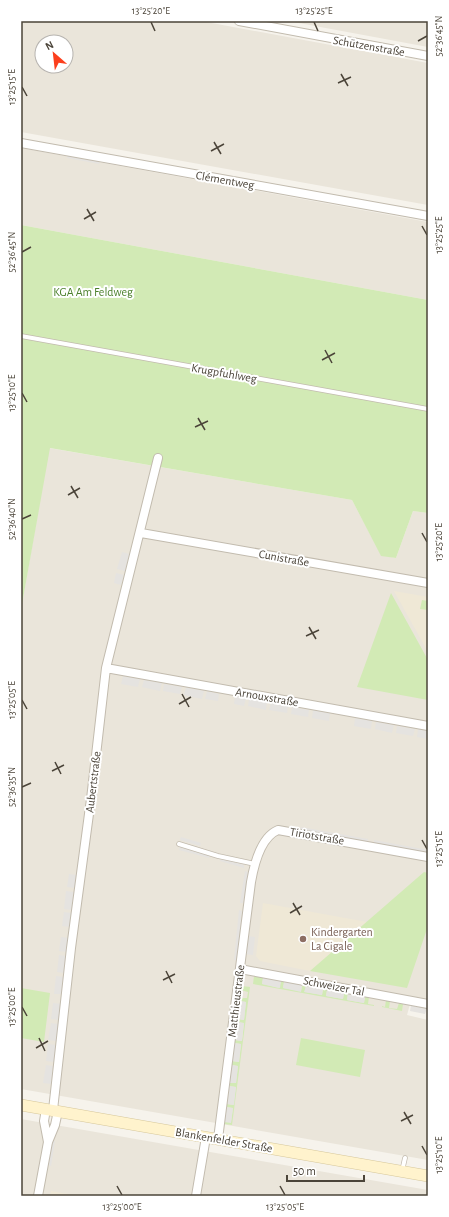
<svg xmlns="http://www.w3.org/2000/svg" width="449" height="1217" viewBox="0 0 449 1217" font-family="'Alegreya Sans',sans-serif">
<rect width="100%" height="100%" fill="#f6f3ec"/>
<path fill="#eae5da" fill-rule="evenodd" d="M21,21H201L428,63V205L21,132ZM42,42H66V66H42Z
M288,21H428V47Z
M21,148L428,222V300L21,225Z
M49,448L352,500L381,555L396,558L413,511L428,513V999L417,997L410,1004L407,1015L428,1020V1160L21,1089V610Z
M21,1119L428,1190V1196H21Z"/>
<path fill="#efe8d6" d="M394,591L428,597V652Z
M263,903L367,922L310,971L260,961L256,956Z
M51,1191L79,1196H50Z"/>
<path fill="#d2eab5" d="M21,225L428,300V513L413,511L396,558L381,556L352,500L50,448L21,610Z
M391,593L428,660V700L357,687Z
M422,600L428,601V610L420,609Z
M424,872L428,873V926L407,988L310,971Z
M254,976L263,978L262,984L279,988L281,981L284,982L283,988L301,991L302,985L306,986L305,992L322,995L323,989L327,990L326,996L343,999L344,993H348L347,1000L364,1003L365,997H369L368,1004L374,1005V1006L253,984Z
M242,986L250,987L232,1125L224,1124V1122H231L233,1108L226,1107L227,1104L233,1105L236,1087L229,1086V1083H236L238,1066L232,1065V1061L239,1062L241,1044L234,1043L235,1040L242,1041L244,1023L237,1022L238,1019L244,1020L246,1002L240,1001V998H247L248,992L241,990Z
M21,988L50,993L44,1042L21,1038Z
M386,1000L390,1001L389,1008L397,1009L399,1003L403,1004L402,1011L382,1007V1006L385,1007Z
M301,1038L365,1050L360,1077L296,1065Z"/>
<path fill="#e5e3e0" d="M68,155L100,161L99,164L67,158Z
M122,552L129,554L125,571L117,569Z
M116,573L124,575L121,585L114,583Z
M123,676L140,679L138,687L121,684Z
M144,680L162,683L160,691L142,687Z
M164,684L182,687L180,694L163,691Z
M186,687L204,691L202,699L184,695Z
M207,691L219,694L218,701L205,699Z
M235,696L246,698L244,706L234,704Z
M249,699L267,702L266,710L248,706Z
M271,703L288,706L287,713L269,710Z
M292,707L309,710L308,717L291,714Z
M313,710L330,713L329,721L312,718Z
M355,718L372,721L371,729L354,726Z
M376,722L394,725L392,733L375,729Z
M397,726L415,729L413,736L396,733Z
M418,729L428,731V739L417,737Z
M301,827L368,839V842L300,830Z
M181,837L201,843L200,846L180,840Z
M374,840L428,850V853L374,843Z
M180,847L210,855L209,858L179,850Z
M221,858L244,865V868L220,861Z
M245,871L248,872L243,903H240Z
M69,874L76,875L75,888L67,887Z
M66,891L74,892L72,910L64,909Z
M239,910L242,911L237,960H234Z
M64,912L71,913L70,927L62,926Z
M247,936L255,937L253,955L245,954Z
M61,937L69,938L67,952L59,951Z
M59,955L66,956L64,973L57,972Z
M56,976L64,977L62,994H54Z
M263,978L281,981L280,988L262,984Z
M284,982L302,985L301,992L283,988Z
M306,986L323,989L322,995L304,992Z
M327,990L344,993L343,999L326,996Z
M348,993L365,997L364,1003L347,1000Z
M240,1001L246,1002L244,1020L238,1019Z
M53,1003L61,1004L59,1020L51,1019Z
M411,1005L427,1008L425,1014L410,1011Z
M237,1022L244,1023L242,1041L235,1040Z
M51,1023L58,1024L56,1041L48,1040Z
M234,1043L241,1044L239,1062L232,1061Z
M48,1044L56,1045L54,1062L46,1061Z
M46,1065L53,1066L51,1084L43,1083Z
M232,1065L238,1066L236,1083H229Z
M229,1086L236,1087L234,1105L227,1104Z
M226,1107L233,1108L231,1123L224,1122Z
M52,1141H55L51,1166L48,1165Z"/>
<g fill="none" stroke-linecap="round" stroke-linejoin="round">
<g stroke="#c2bbae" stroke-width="5.5">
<path id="lane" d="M21,336L428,409
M179,844L218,856L255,864
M402,1171L405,1158"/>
</g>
<g stroke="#c2bbae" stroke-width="10">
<path id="street" d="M239,21L428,56
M21,143L428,216
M141,533L428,583
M106,668L428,726
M240,969L428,1004
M46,1109L44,1121L48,1142
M53,1110L71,948L91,799L106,668L158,458
M218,1139L251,882C254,865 261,837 278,830L428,857
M38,1196L48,1142L55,1125L58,1111
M196,1196L206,1137"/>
</g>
<g stroke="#d6c79b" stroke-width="12">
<path id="secondary" d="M21,1105L428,1176"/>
</g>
<use href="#lane" stroke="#fff" stroke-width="4"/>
<use href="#street" stroke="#fff" stroke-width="8"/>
<use href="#secondary" stroke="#fff3cd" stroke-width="11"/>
</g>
<path fill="none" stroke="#4b4439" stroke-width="1.5" d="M151,22L155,31M314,22L318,31M418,41L427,36M341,74L348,86M338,83L351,77M22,87L27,96M214,142L221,154M211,151L224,144M87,209L94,221M84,219L96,212M422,226L427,235M22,252L31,247M325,350L332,363M322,360L335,353M22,393L27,402M198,418L205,430M195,427L208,421M71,486L78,498M68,495L80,488M22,519L31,515M422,533L427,542M309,627L316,639M306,636L319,630M182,694L189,707M22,700L27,709M179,704L191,697M55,762L61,774M52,771L64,765M22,787L31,783M422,840L427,849M293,903L300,915M290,913L302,906M166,971L172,983M163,980L175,974M22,1007L27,1016M39,1038L45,1051M36,1048L48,1041M404,1112L411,1124M401,1121L413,1115M422,1146L427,1155M117,1186L122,1195M280,1186L285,1195"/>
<circle fill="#8d6e63" stroke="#fff" stroke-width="1.5" cx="303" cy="939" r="4"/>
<g text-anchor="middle" stroke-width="4" stroke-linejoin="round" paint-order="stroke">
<g font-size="12" fill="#4b4439" stroke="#fff">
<text transform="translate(369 46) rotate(10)" y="4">Schützenstraße</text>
<text transform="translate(225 180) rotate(10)" y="4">Clémentweg</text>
<text transform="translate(224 373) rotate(10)" y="4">Krugpfuhlweg</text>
<text transform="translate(284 558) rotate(10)" y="4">Cunistraße</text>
<text transform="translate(267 697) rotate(10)" y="4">Arnouxstraße</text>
<text transform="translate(93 782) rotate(-83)" y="4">Aubertstraße</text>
<text transform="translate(317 836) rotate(10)" y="4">Tiriotstraße</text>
<text transform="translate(334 986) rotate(11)" y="4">Schweizer Tal</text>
<text transform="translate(236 1001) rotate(-83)" y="4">Matthieustraße</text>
<text transform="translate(224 1140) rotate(10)" y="4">Blankenfelder Straße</text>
</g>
<g font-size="12" fill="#4a7f2a" stroke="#fff">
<text x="93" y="296">KGA Am Feldweg</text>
</g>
<g font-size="12" fill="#785e54" stroke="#fff" text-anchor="start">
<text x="311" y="936">Kindergarten<tspan x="311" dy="14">La Cigale</tspan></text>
</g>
</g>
<rect width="449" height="1217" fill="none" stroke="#ffffff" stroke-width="44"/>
<g transform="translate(54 54) rotate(332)"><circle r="19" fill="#ffffff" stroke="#b7b4b0"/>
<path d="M0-3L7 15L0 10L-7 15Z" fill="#fc3f1d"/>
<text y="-6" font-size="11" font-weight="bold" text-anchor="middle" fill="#4b4439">N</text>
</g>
<path d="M287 1175v6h77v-6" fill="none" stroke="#4b4439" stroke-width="2"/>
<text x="293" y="1175" font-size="12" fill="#4b4439" stroke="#ffffff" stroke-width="3" paint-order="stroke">50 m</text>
<rect x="22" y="22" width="405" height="1173" fill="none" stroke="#4b4439" stroke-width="1.5"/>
<g font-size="10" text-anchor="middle" fill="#4b4439">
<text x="151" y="14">13°25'20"E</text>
<text x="314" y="14">13°25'25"E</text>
<text transform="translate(438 36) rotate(-90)" y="4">52°36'45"N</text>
<text transform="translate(11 87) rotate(-90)" y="4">13°25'15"E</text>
<text transform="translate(438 235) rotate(-90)" y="4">13°25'25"E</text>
<text transform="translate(11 252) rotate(-90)" y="4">52°36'45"N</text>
<text transform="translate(11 393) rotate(-90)" y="4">13°25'10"E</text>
<text transform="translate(11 519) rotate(-90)" y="4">52°36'40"N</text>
<text transform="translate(438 542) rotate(-90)" y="4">13°25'20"E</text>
<text transform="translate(11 700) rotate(-90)" y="4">13°25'05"E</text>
<text transform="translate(11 787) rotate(-90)" y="4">52°36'35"N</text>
<text transform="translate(438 849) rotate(-90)" y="4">13°25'15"E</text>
<text transform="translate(11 1007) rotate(-90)" y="4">13°25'00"E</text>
<text transform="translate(438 1155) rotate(-90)" y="4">13°25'10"E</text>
<text x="122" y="1210">13°25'00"E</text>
<text x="285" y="1210">13°25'05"E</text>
</g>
</svg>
